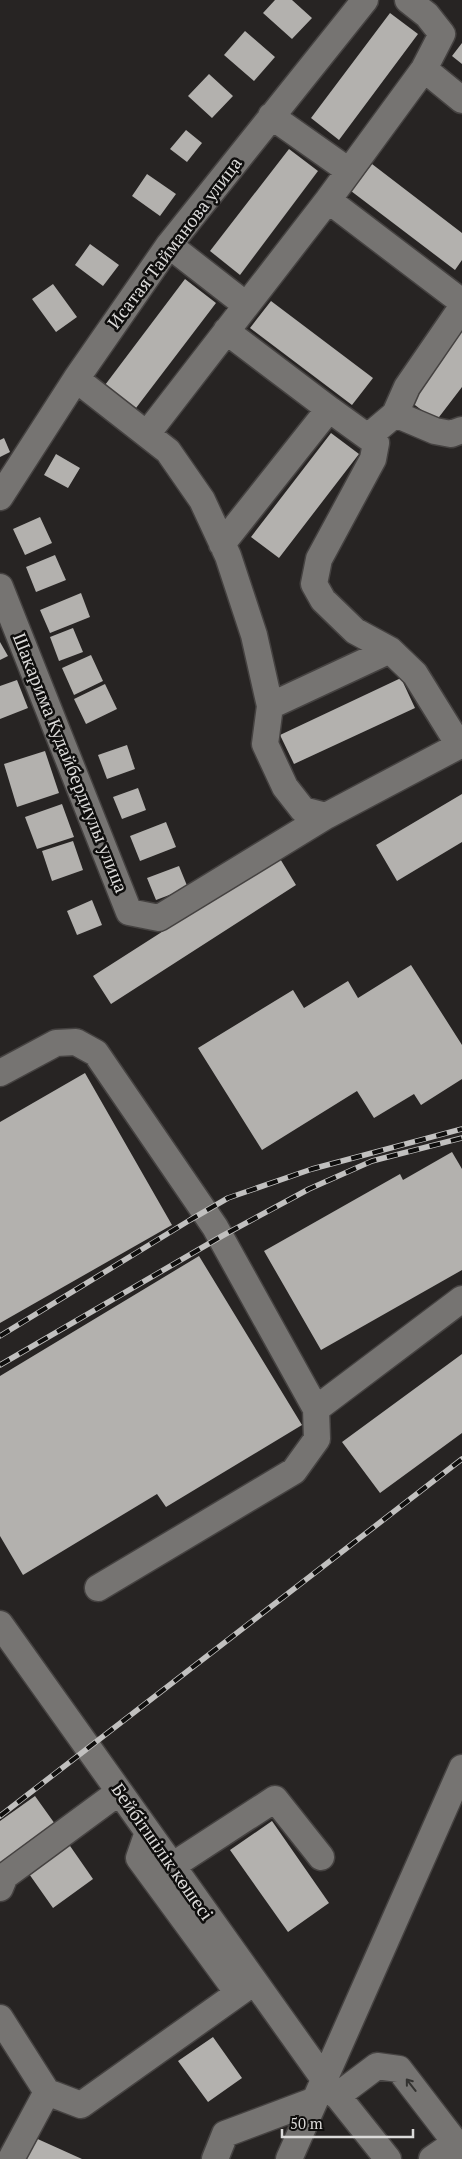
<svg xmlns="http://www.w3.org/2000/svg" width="462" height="2159" viewBox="0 0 462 2159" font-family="'PT Serif',serif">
<rect width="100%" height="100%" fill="#272423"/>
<path fill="#b3b1ae" d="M275,0H292L312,18L292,39L263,13Z
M390,13L418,34L339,140L311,118Z
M245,31L275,57L254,81L224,55Z
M462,43V64L452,56Z
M209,74L233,96L212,118L188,96Z
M186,130L202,143L187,162L170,149Z
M289,149L318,171L240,275L210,251Z
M372,164L462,233V260L455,270L351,191Z
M147,174L176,194L160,216L132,196Z
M90,244L119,265L103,286L75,265Z
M185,279L216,303L136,408L105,385Z
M53,284L77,317L56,332L32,299Z
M271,301L373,378L352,405L250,328Z
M462,327V387L436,421L407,399Z
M331,433L359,454L279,558L251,537Z
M4,438L10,452L0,457V440Z
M56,454L80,468L68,488L44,475Z
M40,517L52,543L25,555L13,529Z
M55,555L66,580L36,592L26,567Z
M81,593L90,617L50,633L40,610Z
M73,628L83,652L59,661L50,637Z
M0,642L8,656L0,660Z
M91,655L103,681L74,695L62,668Z
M401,678L415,708L294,764L280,735Z
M17,680L28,708L0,719V686Z
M105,684L117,709L86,724L74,699Z
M127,745L135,769L107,779L98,755Z
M45,751L59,793L17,807L4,764Z
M138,788L146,810L122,819L113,797Z
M462,794V842L397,881L376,845Z
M62,804L74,837L37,849L25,817Z
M166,822L176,847L140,861L130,836Z
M73,841L83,870L52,881L42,851Z
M279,857L296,885L111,1004L93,976Z
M179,866L188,888L156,900L147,878Z
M92,900L102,925L77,935L67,911Z
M411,965L462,1045V1079L421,1105L414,1094L374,1118L357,1091L262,1150L198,1048L293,990L304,1008L348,981L358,998Z
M85,1073L172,1225L0,1323V1122Z
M452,1152L462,1169V1270L321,1350L264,1251L400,1174L403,1180Z
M199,1256L302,1425L166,1507L157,1494L23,1575L0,1536V1376Z
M462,1354V1433L380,1493L342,1442Z
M35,1796L55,1824L0,1863V1821Z
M272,1821L329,1903L288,1932L230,1850Z
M68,1843L93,1879L53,1908L27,1871Z
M213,2037L242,2078L208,2102L178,2061Z
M31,2136L82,2159H21Z"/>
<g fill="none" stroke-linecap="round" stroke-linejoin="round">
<g stroke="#454241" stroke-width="29">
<path id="minor" d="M424,69L462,100
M271,116L349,171
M328,200L462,302
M169,245L246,305
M226,331L329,409
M76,379L168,451L202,500L228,556L254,635L270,706L265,744L285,787L303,810L326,816
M395,414L435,431L451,434L462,430
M147,434L328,200L424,69L442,34L427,15L408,0
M369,436L395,414L407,387L462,307
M0,497L76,379L169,245L365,0
M222,544L329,409L376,443L373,459L319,559L314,584L323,600L355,631L390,650L415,674L459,745
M0,587L129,912L159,918L326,816L462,744
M270,706L390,650
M0,1073L56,1043L76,1042L96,1053L215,1227L316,1409L317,1439L294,1471L98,1588
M316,1409L462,1299
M0,1624L324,2079L388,2159
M148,1832L139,1858L238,1993
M172,1866L275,1799L321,1857
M0,1888L5,1876L119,1792
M0,2018L47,2092L81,2105L254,1982
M337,2096L377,2066L399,2069L462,2151
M11,2159L47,2092
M215,2159L225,2134L313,2101
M289,2159L462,1768
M432,2159L455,2143"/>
</g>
<use href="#minor" stroke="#767472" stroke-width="26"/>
<g stroke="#c1c0bf" stroke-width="5.5">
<path id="rail" d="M0,1336L190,1220L228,1198L312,1169L462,1129
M0,1365L222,1236L309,1189L372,1161L462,1138
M0,1816L462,1459"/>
</g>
<use href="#rail" stroke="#0f0e0d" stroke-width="4" stroke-dasharray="11" stroke-linecap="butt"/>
</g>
<defs><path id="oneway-shaft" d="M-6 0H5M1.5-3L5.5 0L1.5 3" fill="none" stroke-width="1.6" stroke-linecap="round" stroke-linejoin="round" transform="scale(1.25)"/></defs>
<use stroke="#333230" href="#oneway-shaft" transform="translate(411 2085) rotate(-128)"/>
<g text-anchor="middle" stroke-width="5" stroke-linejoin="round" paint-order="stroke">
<g font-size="18" fill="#dbdad9" stroke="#0f0e0d">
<text transform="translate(175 243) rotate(-53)" y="6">Исатая Тайманова улица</text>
<text transform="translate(70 763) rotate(68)" y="6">Шакарима Кудайбердиулы улица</text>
<text transform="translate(162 1852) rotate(55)" y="6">Бейбітшілік көшесі</text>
</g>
</g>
<path d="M282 2129v8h131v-8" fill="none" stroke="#dbdad9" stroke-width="2.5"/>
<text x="290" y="2129" font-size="15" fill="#dbdad9" stroke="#0f0e0d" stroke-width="4" paint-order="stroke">50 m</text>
</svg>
